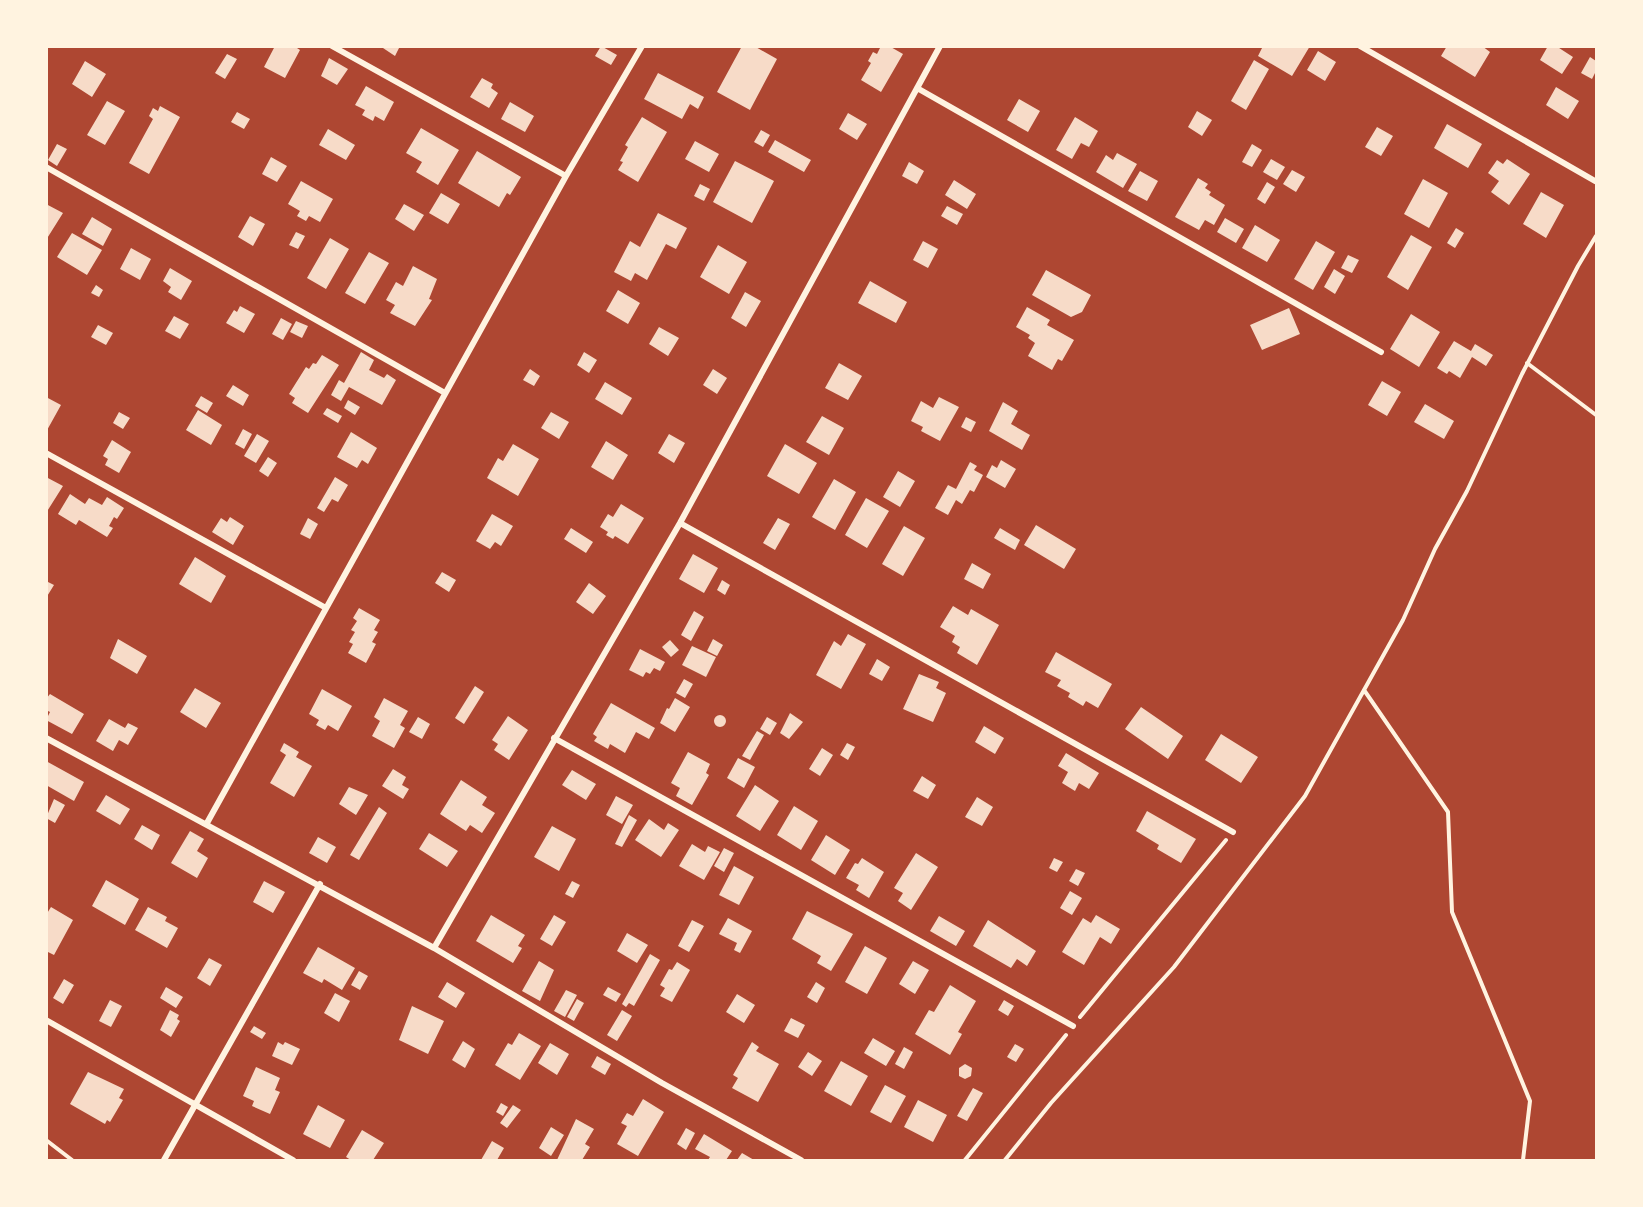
<svg xmlns="http://www.w3.org/2000/svg" width="1643" height="1207" viewBox="0 0 1643 1207" font-family="'Noto Sans',sans-serif">
<rect width="100%" height="100%" fill="#c8553d"/>
<path fill="#ae4732" d="M46,47H1596V1160H47Z"/>
<path fill="#f7dbc8" d="M275,46H294L300,50L285,78L264,67Z
M380,46H400L395,56Z
M601,46L617,55L611,65L595,56Z
M742,46H754L777,59L750,110L717,92Z
M881,46H889L903,54L881,92L861,80L871,63L868,61L873,52L877,54Z
M1263,46H1310L1292,76L1258,56Z
M1447,46H1482L1490,52L1475,77L1441,56Z
M1548,46H1556L1573,57L1562,74L1540,60Z
M1318,51L1336,62L1325,81L1307,70Z
M227,54L237,59L225,79L215,73Z
M1590,57L1596,61V71L1592,79L1581,73Z
M329,58L348,69L337,85L321,76Z
M1254,60L1269,69L1246,110L1231,101Z
M85,61L106,74L92,97L72,84Z
M658,73L704,97L698,109L690,104L682,119L644,99Z
M482,78L493,84L491,88L498,93L489,108L470,97Z
M366,86L394,102L384,121L375,116L373,121L362,115L365,110L355,105Z
M1556,87L1579,101L1568,119L1546,105Z
M1019,99L1040,111L1028,132L1007,120Z
M107,101L125,111L105,145L87,135Z
M510,102L534,116L525,132L501,119Z
M160,106L180,117L149,174L129,163L153,119L149,116L153,108L158,111Z
M1197,111L1212,120L1202,136L1188,127Z
M237,112L250,119L244,129L231,122Z
M848,113L867,124L857,140L839,129Z
M642,117L667,132L638,182L618,170L623,162L620,161L628,147L625,145Z
M1075,117L1098,131L1089,147L1081,143L1072,159L1056,150Z
M1447,124L1482,144L1468,168L1434,148Z
M1377,127L1393,136L1381,156L1365,147Z
M421,128L459,150L438,185L416,172L422,162L406,153Z
M328,129L355,145L346,160L319,145Z
M761,130L770,135L763,147L754,142Z
M775,140L811,160L804,172L768,152Z
M695,141L719,154L709,172L685,159Z
M57,144L67,149L57,166L48,160Z
M1252,144L1262,150L1252,167L1242,162Z
M477,151L521,177L510,195L507,193L499,207L458,183Z
M1117,153L1137,164L1123,188L1096,172L1106,155L1113,160Z
M271,157L287,166L277,182L262,174Z
M1271,159L1285,167L1277,180L1263,172Z
M1507,159L1530,174L1509,205L1491,192L1499,181L1488,173L1497,160L1503,164Z
M735,161L774,181L752,223L713,202Z
M909,162L924,171L917,184L902,176Z
M1292,170L1305,177L1296,192L1283,184Z
M1140,171L1158,181L1147,201L1128,191Z
M1198,178L1208,184L1205,188L1211,192L1209,195L1225,205L1214,225L1205,220L1199,230L1175,217Z
M1423,179L1448,193L1429,228L1404,214Z
M954,180L976,194L967,209L945,195Z
M301,181L333,199L320,222L309,216L306,221L297,216L300,211L288,204Z
M1267,182L1275,187L1265,204L1257,199Z
M700,184L710,189L704,201L694,196Z
M1541,192L1564,205L1546,238L1523,224Z
M441,193L460,204L448,224L429,213Z
M46,204L63,213L46,240Z
M404,204L424,215L414,231L395,219Z
M947,206L963,214L957,225L941,216Z
M658,213L687,228L676,249L666,244L647,280L635,273L631,281L614,272L630,241L640,247Z
M250,216L265,224L253,246L238,237Z
M92,217L112,229L103,246L82,234Z
M1225,218L1244,229L1236,243L1217,232Z
M1255,225L1280,240L1267,262L1242,248Z
M1456,228L1464,233L1455,248L1447,243Z
M296,232L305,236L298,249L289,245Z
M72,233L102,250L87,275L57,257Z
M1411,235L1432,247L1408,290L1387,277Z
M330,238L349,249L326,289L307,278Z
M923,241L938,249L928,268L913,260Z
M1316,241L1335,252L1313,290L1294,279Z
M718,245L747,262L729,294L700,277Z
M131,248L151,259L140,280L120,269Z
M369,252L389,263L365,304L345,293Z
M1348,255L1359,260L1352,273L1341,268Z
M413,266L437,279L429,299L432,300L415,326L390,313L395,305L386,300L396,282L403,286Z
M170,268L192,281L181,300L168,292L171,287L163,281Z
M1334,269L1345,276L1335,294L1324,287Z
M1046,270L1091,295L1082,312L1071,317L1032,295Z
M870,281L907,302L896,323L858,303Z
M96,285L103,290L99,297L91,293Z
M618,290L640,303L628,324L606,311Z
M745,292L761,301L746,327L731,318Z
M240,306L255,314L244,333L226,323L234,310L237,312Z
M1027,307L1050,320L1047,325L1074,340L1062,361L1058,359L1052,370L1028,356L1035,343L1028,338L1030,335L1016,327Z
M1289,308L1300,334L1262,350L1250,325Z
M1411,314L1440,332L1419,367L1390,349Z
M174,316L189,324L180,339L165,331Z
M281,318L292,324L283,340L272,334Z
M296,321L308,326L302,338L290,332Z
M98,325L113,333L106,345L91,337Z
M659,327L679,338L668,356L649,344Z
M1454,341L1471,351L1475,344L1493,355L1486,366L1472,357L1460,378L1449,371L1447,374L1437,368Z
M361,352L374,360L369,370L384,378L387,374L396,380L382,405L349,387L341,401L331,395L339,380L344,383Z
M584,352L597,360L589,373L577,365Z
M322,355L339,365L308,413L292,403L295,398L289,394L306,367L309,369L313,363L316,364Z
M839,363L862,376L848,400L825,388Z
M530,369L540,376L534,386L523,380Z
M713,369L727,378L717,394L703,385Z
M1382,381L1401,392L1387,416L1368,405Z
M605,382L632,398L622,415L595,399Z
M233,385L249,395L243,406L226,396Z
M201,396L213,403L207,413L195,406Z
M46,397L61,405L46,432Z
M939,397L959,407L940,441L921,431L923,427L911,421L921,401L933,408Z
M348,400L360,407L355,415L344,408Z
M1003,402L1018,411L1011,424L1030,435L1022,450L989,431Z
M1425,404L1454,421L1444,439L1414,422Z
M327,408L342,416L338,423L323,414Z
M198,410L222,425L211,445L186,430Z
M119,412L130,418L123,429L113,423Z
M551,412L569,422L559,439L541,428Z
M822,416L844,428L829,455L806,442Z
M966,417L976,422L971,432L961,427Z
M243,429L252,434L244,449L235,444Z
M351,432L377,448L368,464L362,460L357,468L337,457Z
M257,434L269,441L256,463L244,456Z
M669,434L685,443L674,463L658,453Z
M112,440L131,452L119,473L105,465L108,459L103,456Z
M606,441L628,455L613,480L591,467Z
M513,444L539,459L518,496L487,478L498,458L503,461Z
M785,444L817,463L799,494L767,476Z
M268,457L277,463L268,477L259,471Z
M1001,460L1016,469L1005,488L986,477L992,465L997,468Z
M970,462L977,466L974,470L983,475L974,492L970,490L962,504L956,500L948,515L935,508L948,485L956,489Z
M898,471L915,481L900,507L883,497Z
M46,477L63,486L46,513Z
M335,477L348,485L338,502L332,499L324,512L317,508Z
M834,479L856,492L835,530L812,517Z
M70,494L85,504L89,498L102,505L107,497L124,508L117,519L114,517L109,526L113,528L107,537L79,520L76,525L58,514Z
M866,498L889,511L867,548L845,535Z
M621,504L644,518L628,544L615,536L613,539L606,535L608,532L600,527L608,514L613,517Z
M492,514L513,526L501,546L495,542L490,549L476,541Z
M230,517L244,526L233,545L212,532L221,518L227,522Z
M308,518L318,524L310,539L300,534Z
M778,518L790,524L775,550L763,543Z
M1036,525L1076,549L1064,569L1024,545Z
M904,526L925,538L903,576L882,564Z
M571,528L593,542L586,553L564,539Z
M1000,528L1020,540L1015,550L994,538Z
M693,554L718,568L704,593L679,579Z
M195,557L226,576L211,603L179,584Z
M972,563L991,574L983,589L964,579Z
M442,572L456,580L449,592L435,583Z
M722,580L730,585L725,595L717,590Z
M46,581L54,585L46,598Z
M589,583L606,596L593,614L576,602Z
M953,606L968,615L971,609L999,625L977,665L957,653L960,647L952,642L955,636L940,627Z
M359,608L380,620L374,630L378,632L372,642L376,644L366,663L348,653L353,644L349,642L355,632L351,630L357,621L353,618Z
M694,611L704,617L691,641L681,635Z
M848,634L866,644L841,689L816,675L834,641L841,646Z
M118,639L147,656L137,674L110,658Z
M713,639L723,645L717,656L707,651Z
M670,640L679,650L671,657L662,647Z
M692,646L716,657L706,677L682,665Z
M640,649L665,662L660,671L654,668L650,674L646,672L643,677L629,670Z
M1056,652L1112,684L1098,708L1086,701L1083,706L1068,697L1070,693L1057,686L1061,680L1045,672Z
M877,659L890,667L882,681L869,674Z
M919,674L939,682L936,688L946,693L933,722L903,709Z
M684,679L693,684L685,698L676,693Z
M475,686L484,692L464,724L455,718Z
M195,688L221,703L206,728L180,712Z
M322,689L352,706L338,731L328,725L325,730L316,725L319,720L309,714Z
M50,694L84,714L72,734L46,720L50,712L46,710V699Z
M384,698L408,711L400,725L405,728L394,748L372,736L380,721L374,717Z
M675,698L690,707L675,732L660,723L667,708L669,709Z
M611,703L655,728L649,739L636,732L625,753L610,744L608,749L594,741L597,737L593,734Z
M1141,707L1183,736L1168,759L1125,729Z
M790,713L803,722L789,739L780,733Z
M714 721a6 6 0 1 1 12 0a6 6 0 1 1-12 0Z
M508,716L528,730L509,760L494,750L498,744L492,740Z
M418,717L430,724L422,739L409,732Z
M767,717L777,723L770,735L760,729Z
M109,719L125,728L128,723L138,728L128,745L119,740L113,751L96,741Z
M984,726L1004,738L995,754L975,742Z
M757,731L764,735L750,760L742,756Z
M1221,734L1258,757L1241,783L1205,760Z
M284,743L299,752L296,757L312,766L294,797L270,783L286,755L280,751Z
M847,743L855,747L848,760L840,755Z
M822,748L833,755L820,776L809,769Z
M688,752L710,764L706,773L709,775L692,805L676,796L680,788L671,783Z
M1066,753L1099,773L1089,789L1079,783L1075,791L1062,783L1068,772L1058,766Z
M738,758L755,767L744,788L727,778Z
M46,761L84,782L74,801L46,785Z
M393,769L406,777L402,785L409,789L403,799L382,786Z
M572,770L596,784L586,800L562,785Z
M922,776L936,785L928,799L913,791Z
M461,780L487,797L482,805L495,813L482,833L470,825L466,831L440,814Z
M755,785L779,801L760,831L736,816Z
M349,787L368,795L356,815L339,804Z
M106,795L130,809L120,825L96,811Z
M616,796L633,805L622,824L606,815Z
M977,797L993,807L982,826L965,817Z
M54,799L65,805L55,823L46,818Z
M794,806L818,821L801,850L777,835Z
M379,807L387,813L359,860L350,855Z
M1147,811L1196,839L1181,863L1157,849L1159,845L1136,831Z
M629,815L637,820L622,847L615,844Z
M649,819L664,830L668,823L679,830L661,857L635,840Z
M142,825L160,835L152,850L134,839Z
M552,826L576,839L559,871L534,857Z
M190,831L204,839L197,851L208,858L197,878L171,863Z
M429,833L458,851L447,867L419,849Z
M826,835L850,850L835,875L811,860Z
M318,837L336,847L327,863L309,853Z
M692,844L705,852L708,846L720,852L704,880L679,866Z
M724,848L734,853L724,872L714,866Z
M916,853L938,867L911,910L898,901L903,893L894,888Z
M862,858L884,872L869,898L856,890L859,885L846,878L855,863L858,864Z
M1054,858L1063,862L1057,872L1049,868Z
M734,866L754,877L739,905L719,895Z
M1076,869L1085,873L1078,886L1069,881Z
M106,880L139,899L125,925L92,906Z
M264,881L285,892L273,913L253,902Z
M572,881L580,885L573,898L565,894Z
M1070,891L1082,898L1072,915L1060,908Z
M51,907L73,920L54,955L46,951V915Z
M148,907L167,917L165,921L178,928L167,948L135,930Z
M807,911L853,934L831,971L817,963L821,956L792,939Z
M491,915L525,935L518,946L522,948L513,963L476,941Z
M554,915L566,922L552,946L540,939Z
M1096,915L1120,929L1111,944L1100,937L1084,965L1062,952L1083,918L1091,923Z
M939,916L965,931L956,946L930,931Z
M728,918L752,931L740,953L734,950L737,943L719,934Z
M692,920L704,926L689,952L678,946Z
M988,920L1036,951L1027,966L1017,959L1011,968L973,946Z
M627,933L648,945L637,963L617,951Z
M865,946L887,958L867,994L845,982Z
M318,947L355,968L342,990L324,979L322,983L303,973Z
M650,954L660,960L634,1006L629,1003L626,1007L622,1004Z
M209,958L222,965L210,986L197,978Z
M539,961L554,970L540,1001L522,991Z
M913,961L929,970L915,994L899,984Z
M677,962L690,970L672,1002L660,996L665,988L660,985L669,969L672,970Z
M359,971L368,976L360,990L351,985Z
M64,979L74,985L63,1004L53,998Z
M447,982L465,993L456,1008L438,997Z
M816,982L825,988L817,1003L807,997Z
M950,985L976,1001L958,1032L962,1034L950,1055L915,1034L929,1010L934,1012Z
M166,987L183,997L176,1008L160,998Z
M608,987L621,994L616,1002L603,995Z
M566,990L577,995L565,1017L554,1011Z
M335,993L350,1001L339,1022L324,1013Z
M737,994L755,1005L744,1023L726,1012Z
M577,999L584,1003L574,1021L567,1017Z
M110,1000L122,1006L111,1027L99,1021Z
M1004,1000L1014,1006L1008,1016L998,1010Z
M412,1006L444,1021L428,1054L399,1040Z
M170,1010L179,1015L177,1019L180,1021L171,1037L160,1030Z
M622,1010L632,1016L617,1041L607,1035Z
M791,1018L805,1025L798,1038L784,1031Z
M254,1026L266,1033L262,1039L250,1032Z
M519,1033L541,1046L520,1080L495,1065L508,1043L512,1045Z
M873,1038L895,1051L886,1066L864,1053Z
M463,1041L475,1049L465,1068L452,1060Z
M278,1042L283,1045L285,1042L300,1049L292,1065L272,1056Z
M752,1042L759,1047L756,1051L779,1064L758,1102L732,1088L738,1078L733,1075Z
M550,1043L569,1054L557,1075L538,1063Z
M1015,1044L1024,1049L1016,1062L1007,1057Z
M904,1047L913,1052L904,1069L895,1064Z
M808,1052L822,1061L812,1076L798,1067Z
M597,1056L611,1064L605,1075L591,1067Z
M841,1061L868,1076L851,1106L824,1091Z
M965,1064L972,1068L971,1076L965,1079L959,1076V1068Z
M256,1067L280,1078L275,1090L280,1092L270,1114L252,1106L254,1101L243,1096Z
M88,1072L124,1089L119,1098L123,1100L110,1122L107,1120L105,1124L70,1104Z
M885,1085L906,1096L891,1123L870,1112Z
M973,1088L983,1093L967,1121L957,1116Z
M643,1099L664,1112L638,1156L617,1144L627,1126L621,1123L627,1113L633,1116Z
M918,1100L947,1115L933,1142L904,1127Z
M501,1103L508,1107L503,1116L496,1112Z
M318,1105L345,1120L330,1148L303,1134Z
M513,1105L521,1110L507,1128L500,1123Z
M576,1119L594,1129L585,1144L590,1147L582,1160H557Z
M551,1127L564,1135L551,1156L539,1148Z
M686,1128L695,1133L686,1150L677,1144Z
M362,1130L384,1143L373,1160H351L346,1157Z
M704,1134L732,1151L726,1160H708L710,1157L695,1149Z
M492,1141L504,1148L497,1160H481Z
M742,1153L754,1160H737Z"/>
<g fill="none" stroke-linecap="round" stroke-linejoin="round">
<path stroke="#fff3e0" stroke-width="4" d="M1527,363L1596,415
M1364,690L1448,812L1452,912L1530,1101L1523,1160
M1080,1017L1226,840
M46,1140L72,1160
M965,1160L1066,1035
M1005,1160L1051,1103L1174,967L1305,796L1403,620L1435,549L1467,491L1522,374L1578,266L1596,236"/>
<path stroke="#fff3e0" stroke-width="6" d="M332,46L566,176
M1360,46L1595,181
M917,88L1381,352
M46,167L445,393
M46,453L326,608
M680,523L1233,832
M46,738L434,948L662,1083L801,1160
M554,738L1073,1026
M207,823L566,176L642,46
M434,948L680,523L940,46
M46,1020L293,1160
M164,1160L320,884"/>
</g>
<rect width="1643" height="1207" fill="none" stroke="#fff3e0" stroke-width="96"/>
</svg>
